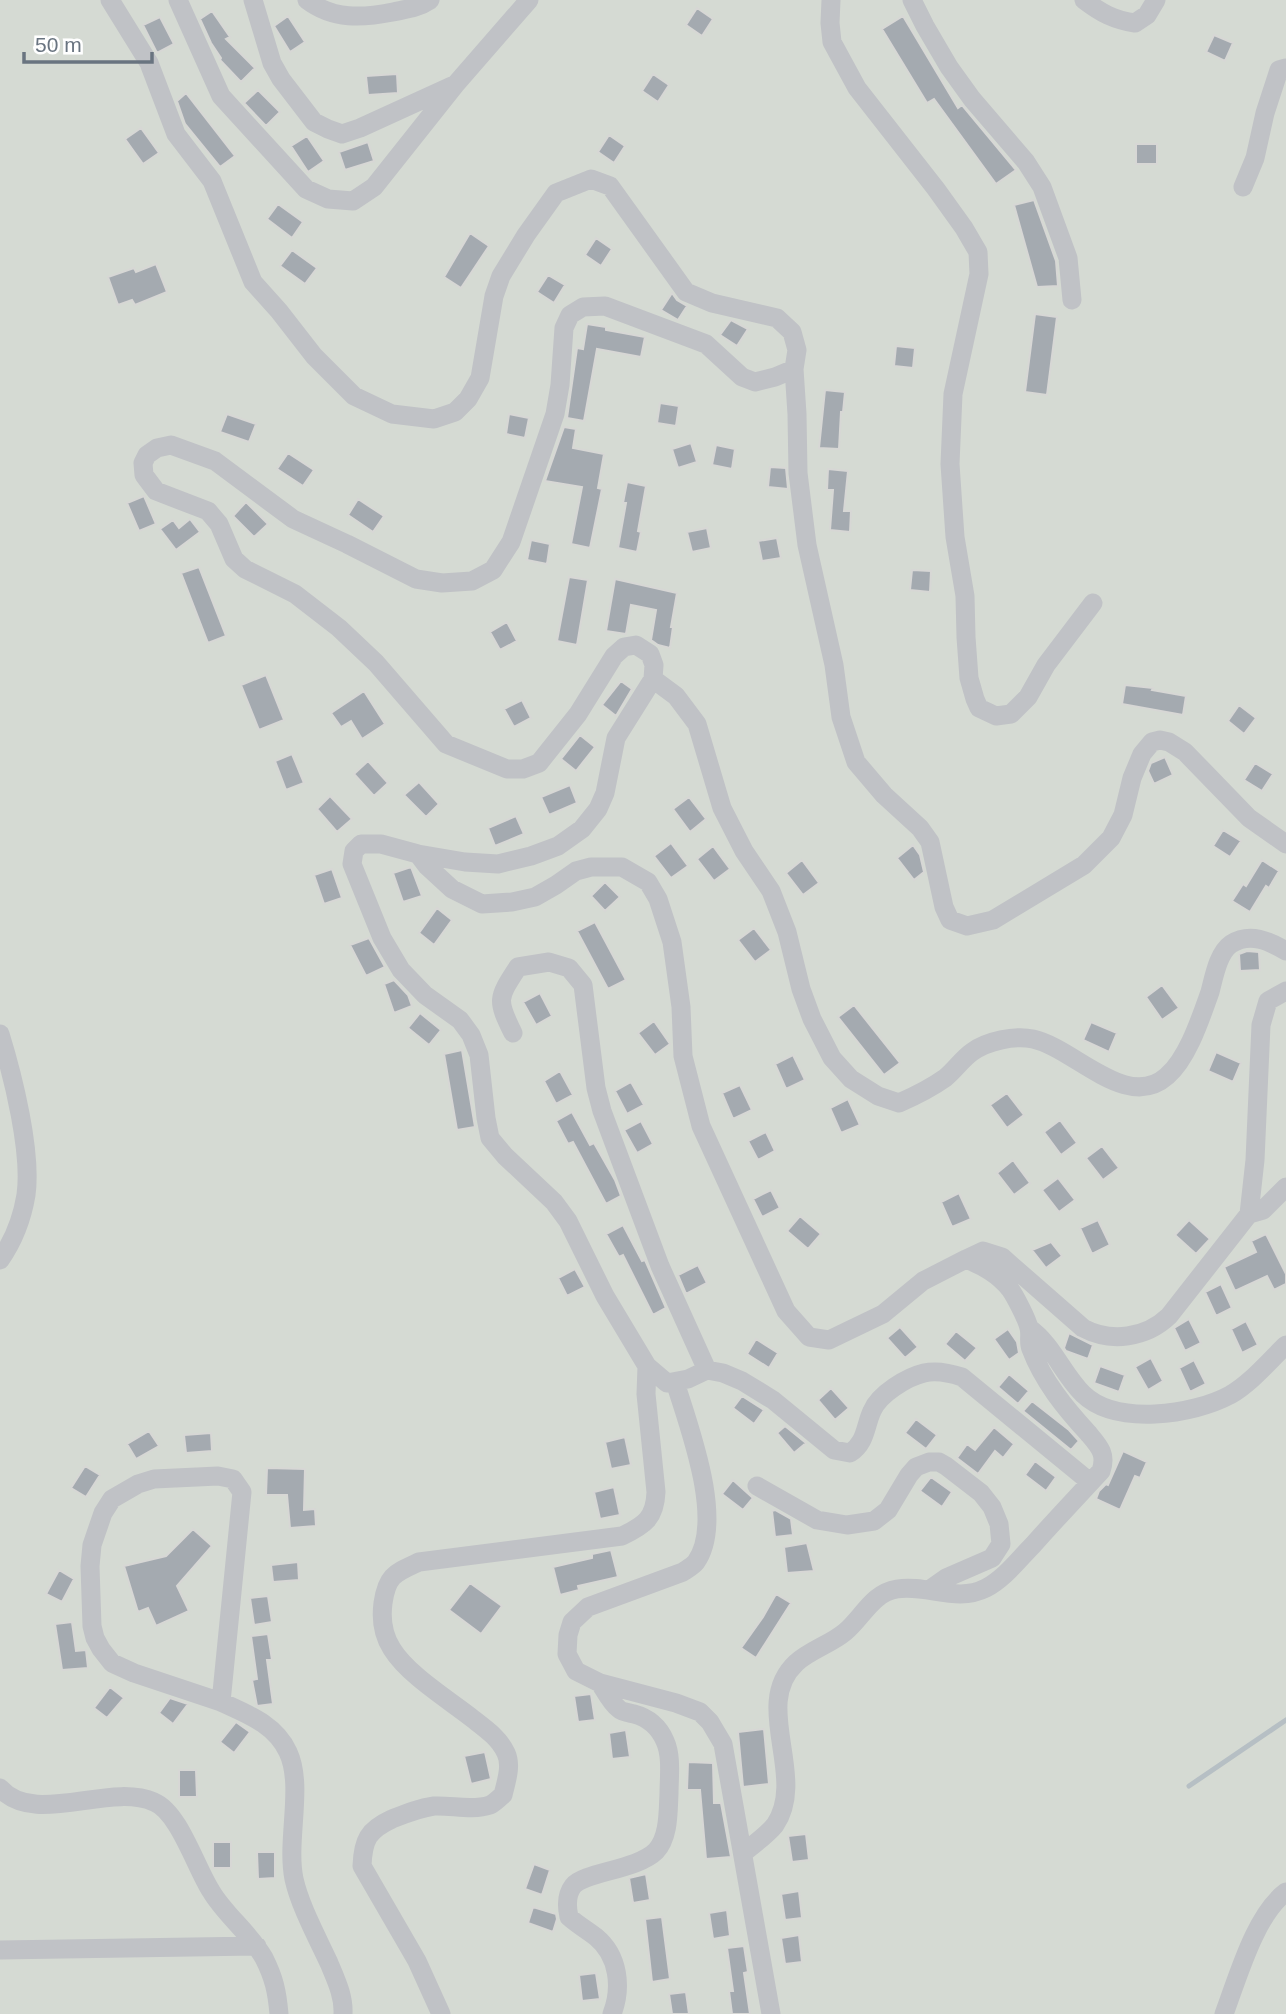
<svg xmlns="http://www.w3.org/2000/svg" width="1286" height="2014" viewBox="0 0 1286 2014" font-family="Arial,sans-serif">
<rect width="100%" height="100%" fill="#f6f6f3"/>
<path fill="#d5dad3" d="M0,0H1286V2014H0Z"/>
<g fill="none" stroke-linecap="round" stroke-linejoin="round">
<path stroke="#b6bfc4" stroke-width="5" d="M1189,1786L1286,1720"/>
</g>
<path fill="#a4aab0" stroke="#d7d7d5" stroke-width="2" d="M697,8L713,19L702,36L686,25Z
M212,11L230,37L226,39L255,68L241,82L220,60L221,58L211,43L200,19Z
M288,16L305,42L290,52L274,26Z
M903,16L958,108L962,105L1016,170L996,184L934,99L927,103L882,29Z
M160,17L174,44L157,53L143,25Z
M1214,35L1233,43L1225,61L1206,52Z
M397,74L398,93L368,95L366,76Z
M653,74L669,85L658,102L642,91Z
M258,90L280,112L266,126L244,103Z
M186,93L235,156L220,167L185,124L177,101Z
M141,128L159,153L143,164L125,139Z
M609,135L625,146L614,163L598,152Z
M307,136L324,161L308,172L291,146Z
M368,142L374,161L345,170L339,152Z
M1136,144H1157V164H1136Z
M1034,200L1056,261L1058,286L1037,287L1014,205Z
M278,204L303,222L292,238L267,219Z
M470,233L489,246L461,288L444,277Z
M596,238L612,249L601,266L585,255Z
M292,250L317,268L305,284L280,266Z
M156,264L167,292L135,305L132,300L118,305L108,277L134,268L136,272Z
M548,275L565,285L554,303L537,292Z
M672,293L677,300L687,306L678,320L661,310Z
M1035,314L1057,317L1047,395L1025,392Z
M731,320L748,329L737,346L720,335Z
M587,324L606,327V330L645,337L641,357L597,349L584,421L567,418L577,348L583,349Z
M896,346L915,348L913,368L894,366Z
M825,390L845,392L843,412H841L839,449L819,448Z
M660,403L679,406L676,426L657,423Z
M227,414L256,424L249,442L220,432Z
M509,414L529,418L525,438L506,434Z
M564,427L576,429L573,448L604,454L598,488L602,489L590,548L571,544L582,487L545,481Z
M691,443L697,462L678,468L672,449Z
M716,445L735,449L732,469L712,465Z
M288,453L314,470L303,486L277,469Z
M770,467L786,468L788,489L768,487Z
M828,469L848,471L844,511H851L850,532L830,530L833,490H827Z
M627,482L646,486L638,531L641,532L637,552L618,548L626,503H623Z
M144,496L156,524L139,531L127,503Z
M358,499L384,516L373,532L348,515Z
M246,502L268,524L254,537L233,516Z
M190,519L200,532L176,550L160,529L173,520L179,528Z
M707,528L711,548L692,552L687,532Z
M777,538L781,558L762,561L758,541Z
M531,540L550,544L547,564L527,560Z
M199,567L226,636L208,643L181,573Z
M912,570L931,571L930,592L910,590Z
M569,577L588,580L577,645L557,641Z
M615,579L677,593L671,627H673L670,648L658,645L651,640L656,610L631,605L626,634L606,631Z
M507,622L517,641L500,650L490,632Z
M266,675L284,720L259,730L241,685Z
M621,681L632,689L616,716L602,705Z
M1125,685L1153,688L1152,690L1186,696L1183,715L1122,704Z
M364,691L385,724L362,739L351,721L341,727L331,713Z
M522,700L531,718L514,727L504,709Z
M1239,705L1256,718L1244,734L1228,721Z
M580,735L595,747L576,771L561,759Z
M292,754L304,783L286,790L275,761Z
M1165,757L1173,775L1154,784L1148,771L1151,763Z
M368,761L388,783L374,796L354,774Z
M1255,763L1273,774L1262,791L1244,780Z
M419,782L439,804L426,817L404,795Z
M570,785L577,803L549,815L541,797Z
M330,796L352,819L337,832L317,809Z
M689,797L706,819L690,832L673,809Z
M516,816L524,834L495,846L488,828Z
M1223,830L1241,841L1230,857L1213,846Z
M671,843L688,866L671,878L654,856Z
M913,845L920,855L924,872L914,880L897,858Z
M713,846L730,869L714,881L697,859Z
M802,860L819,883L803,895L786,873Z
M1262,860L1279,871L1269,888L1266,886L1250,912L1232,901L1243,884L1246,886Z
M411,867L422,896L403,902L393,873Z
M332,869L342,898L324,904L314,875Z
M605,882L620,897L605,911L591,896Z
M437,908L452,920L434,945L419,933Z
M595,922L626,980L608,989L577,931Z
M754,928L771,950L755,962L738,940Z
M369,938L385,967L366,976L350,945Z
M1247,951L1259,952L1260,970L1240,971L1239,954Z
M394,980L408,995L412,1006L394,1013L384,984Z
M1162,985L1179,1008L1162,1020L1146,997Z
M540,993L552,1016L536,1025L523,1002Z
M854,1005L900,1063L884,1075L838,1017Z
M420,1013L441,1030L429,1045L408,1028Z
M654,1021L670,1044L655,1055L638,1033Z
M1091,1022L1117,1033L1109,1052L1083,1040Z
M462,1050L475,1127L457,1130L444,1054Z
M1216,1052L1241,1063L1233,1082L1208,1071Z
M793,1055L805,1080L786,1089L775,1064Z
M560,1071L573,1095L556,1104L544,1081Z
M631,1082L644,1105L627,1114L615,1091Z
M740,1085L752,1110L733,1119L722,1093Z
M1007,1093L1024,1115L1007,1128L990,1105Z
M848,1099L860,1125L841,1133L830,1108Z
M572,1112L590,1145L594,1143L615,1180L621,1196L606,1204L573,1142L568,1144L556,1121Z
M1060,1120L1077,1143L1061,1155L1044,1132Z
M641,1121L653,1144L637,1153L624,1130Z
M766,1132L775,1151L758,1160L748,1141Z
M1102,1146L1119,1168L1103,1180L1086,1158Z
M1013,1160L1030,1183L1014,1195L997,1173Z
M1058,1178L1075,1200L1059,1212L1042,1190Z
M771,1190L780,1208L762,1217L753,1199Z
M959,1193L971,1219L952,1227L941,1202Z
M800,1216L821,1234L808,1249L787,1231Z
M1098,1220L1110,1245L1092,1254L1080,1228Z
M1189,1220L1210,1239L1196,1254L1175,1235Z
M623,1225L642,1261L645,1260L666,1308L653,1315L623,1255L619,1257L606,1234Z
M1266,1234L1286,1274V1284L1274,1290L1267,1276L1235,1291L1224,1267L1256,1252L1251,1241Z
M1051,1242L1062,1256L1046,1268L1032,1250Z
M698,1265L707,1283L686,1294L678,1275Z
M575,1269L585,1287L567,1296L558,1278Z
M1221,1284L1232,1308L1216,1316L1205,1292Z
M1189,1319L1201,1343L1185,1351L1174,1328Z
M1246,1321L1258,1345L1242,1353L1231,1329Z
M900,1327L918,1347L905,1358L887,1338Z
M1008,1329L1017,1342L1019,1353L1009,1360L994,1339Z
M956,1331L977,1348L965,1361L945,1344Z
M1069,1333L1093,1345L1088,1359L1066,1351L1064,1348Z
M756,1339L778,1353L769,1368L747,1354Z
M1151,1358L1163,1381L1148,1390L1135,1367Z
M1194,1360L1206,1384L1190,1392L1179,1368Z
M1100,1366L1125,1375L1119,1392L1094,1383Z
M1009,1374L1029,1391L1018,1404L998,1387Z
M831,1388L849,1408L835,1420L818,1400Z
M742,1396L764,1410L754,1424L733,1408Z
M1032,1401L1069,1430L1079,1441L1071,1450L1023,1411Z
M916,1419L937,1435L926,1449L905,1433Z
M785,1426L806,1443L794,1453L777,1433Z
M994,1427L1014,1444L1003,1458L995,1451L978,1474L957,1458L967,1444L975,1450Z
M149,1431L159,1446L136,1459L127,1444Z
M211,1433L212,1451L186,1453L184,1435Z
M625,1437L631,1465L611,1469L605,1442Z
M1123,1451L1147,1462L1140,1478L1135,1476L1120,1510L1096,1499L1099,1491L1106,1484L1108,1485Z
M1035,1461L1056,1477L1046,1491L1025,1475Z
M85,1466L100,1475L86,1497L71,1488Z
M267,1468L305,1469L304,1510L315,1509L316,1526L290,1528L287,1495H266Z
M931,1477L952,1492L942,1507L920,1491Z
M733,1480L753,1498L743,1510L722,1494Z
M614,1487L620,1515L600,1519L594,1492Z
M775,1510L791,1519L793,1535L775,1537L772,1511Z
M193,1529L212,1546L177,1586L189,1611L156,1626L148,1608L138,1612L124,1566L166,1556Z
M807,1543L814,1571L787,1573L784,1547Z
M611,1550L618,1577L578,1586L579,1590L560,1595L553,1567L592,1558V1554Z
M298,1562L299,1580L273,1582L271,1565Z
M59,1570L74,1579L62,1602L46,1594Z
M470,1583L502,1606L481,1634L449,1610Z
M776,1594L791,1603L756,1658L741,1648L763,1617Z
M268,1596L272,1622L254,1625L250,1598Z
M72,1622L76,1651L86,1650L88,1668L62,1670L55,1624Z
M268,1634L272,1660H267L273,1704L257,1706L252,1680L257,1679L251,1636Z
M110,1687L124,1698L107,1718L94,1708Z
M591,1694L595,1720L578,1722L574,1696Z
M170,1698L188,1704L173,1724L159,1713Z
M236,1722L250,1732L234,1753L220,1742Z
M764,1729L769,1784L743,1787L738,1732Z
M626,1730L630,1757L612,1759L609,1733Z
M485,1752L491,1779L471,1784L464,1756Z
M688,1762L713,1763L714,1803H721L731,1857L706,1859L700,1790H687Z
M179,1770H196L197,1797H179Z
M806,1834L809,1860L792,1862L788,1836Z
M213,1842H231V1868H213Z
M257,1852H275V1878L258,1879Z
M534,1864L550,1870L542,1895L525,1889Z
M646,1874L650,1900L633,1903L629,1878Z
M799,1891L802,1918L785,1920L781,1894Z
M533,1907L556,1914L557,1919L553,1932L528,1923Z
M727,1910L730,1936L713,1939L709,1913Z
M662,1917L670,1979L652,1982L645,1919Z
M799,1935L802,1962L785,1964L781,1938Z
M744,1946L748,1972L744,1973L750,2014H732L729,1991H733L727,1948Z
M596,1973L600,1999L582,2001L579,1975Z
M686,1992L689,2014H672L669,1994Z"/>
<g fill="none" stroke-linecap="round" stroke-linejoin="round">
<path stroke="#c0c2c6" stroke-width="19" d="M110,0L149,63L176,134L212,181L253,282L279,311L314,356L354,396L392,414L434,419L455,412L468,399L480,378L494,296L501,276L526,235L556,193L591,179L610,186L686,292L712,303L777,318L792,332L797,350L794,369L797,414L798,473L807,545L834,665L841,717L856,762L884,795L920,828L930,842L944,907L950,920L967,926L993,920L1084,865L1111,838L1123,815L1132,778L1142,754L1152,742L1160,740L1169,742L1185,752L1249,818L1286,844
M178,0L221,96L306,189L328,199L353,201L374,187L455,85L529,0
M253,0L272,63L281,79L314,122L328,129L342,134L360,128L452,86
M307,0C333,20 363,18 393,12C407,9 418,8 430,0
M831,0L830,23L832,42L857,88L936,189L964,228L978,252L979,274L953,394L950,464L955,537L965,596L966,637L969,678L975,699L979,708L996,716L1011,714L1028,697L1046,665L1093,603
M912,0L925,26L949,67L972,99L1026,162L1042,187L1068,258L1072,300
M1084,0C1101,13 1114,20 1135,23L1147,15L1156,0
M1243,187L1255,158L1265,113L1279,70L1286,68
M794,369L775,377L755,382L742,377L706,344L605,306L583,307L570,315L564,328L560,385L555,414L511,542L493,570L472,581L442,583L416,579L347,544L293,519L215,461L171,445L157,448L147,455L143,463L144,475L156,491L208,511L219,524L234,559L245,569L295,594L339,628L376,663L446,744L507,769H523L539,763L578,714L614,656L624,647L636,645L650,654L654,665L653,679L616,738L605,793L598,809L582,829L558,846L531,856L498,864L465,862L418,854L381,844H361L354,851L352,864L382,938L401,970L425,995L460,1020L471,1035L479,1055L486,1118L490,1138L505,1156L554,1202L568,1221L605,1296L647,1366L667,1383L688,1379L707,1370L723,1373L742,1381L773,1400L834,1450L850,1453C866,1443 865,1426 872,1411C879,1394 907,1377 924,1373C937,1370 950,1373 962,1377L1090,1482
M653,679L676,696L697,724L722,808L744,851L771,891L787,932L801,989L812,1019L832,1058L851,1079L878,1096L899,1103C915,1096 931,1088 945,1078C955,1070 962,1059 972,1052C987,1041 1015,1035 1033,1039C1074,1048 1127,1112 1167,1076C1188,1058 1201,1017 1210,992C1214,977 1218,953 1231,944C1250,932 1269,941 1286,951
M418,854L427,866L452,889L482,904L512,902L535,897L556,885L576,871L591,867H622L648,882L658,899L672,942L681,1007L683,1056L701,1126L786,1311L809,1337L829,1340L883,1314L923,1281L966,1259C983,1266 998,1274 1010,1289C1015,1296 1027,1319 1029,1328C1031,1335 1028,1342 1031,1349C1043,1381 1065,1408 1088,1433C1099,1446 1107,1454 1101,1471C1078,1496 1055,1520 1033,1545C1019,1559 1004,1579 986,1588C957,1603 927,1584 897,1589C872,1593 863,1617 845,1632C831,1644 810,1650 796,1663C751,1705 808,1776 775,1825C767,1835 753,1845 743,1853
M513,1033C496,999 498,998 518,967L549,962L569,968L583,985L596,1088L602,1111L660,1266L707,1370
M0,1034C13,1076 32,1152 26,1195C22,1219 14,1240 0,1260
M1249,1214L1263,1210L1286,1187
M966,1259L983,1251L1002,1257L1083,1328C1111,1343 1146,1338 1169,1316L1249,1214L1255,1160L1261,1025L1268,1001L1286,991
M1029,1328C1053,1345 1062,1373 1083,1394C1116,1426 1193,1415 1230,1395C1251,1383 1268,1362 1286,1345
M675,1382C689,1427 725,1521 696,1562C693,1566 687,1569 683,1572L588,1607L572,1622L568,1635L567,1654L576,1671L600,1683L676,1703L700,1712L710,1722L723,1744L771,2014
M218,1476L233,1479L242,1492L221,1702L134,1673L112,1663L101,1649L95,1638L92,1626L90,1566L92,1545L103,1513L112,1499L138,1484L154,1479Z
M757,1486L817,1520L847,1525L874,1521L888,1510L909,1475L916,1467L929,1462H939L946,1466L981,1493L992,1507L999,1524L1001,1544L992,1558L946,1578L929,1590
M600,1683C605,1691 611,1703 619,1709C622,1712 630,1713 634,1714C649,1718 659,1727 665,1741C672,1756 669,1778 669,1794C668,1812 669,1837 656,1851C637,1870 584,1872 573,1886C566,1895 567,1908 569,1917C578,1925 587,1930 596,1937C619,1956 622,1988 612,2014
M221,1702C247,1714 275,1724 288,1752C304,1786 286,1840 294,1879C300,1906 317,1937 329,1963C336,1980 344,1996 343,2014
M0,1788C34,1827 109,1782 154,1802C179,1812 196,1868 211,1891C225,1915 250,1933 264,1958C274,1978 277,1991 279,2014
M0,1950L257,1946
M441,2014L417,1961L362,1866C363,1840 368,1830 392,1819C407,1813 419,1808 434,1806C452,1805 472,1811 490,1805C494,1803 499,1798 503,1795C506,1782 512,1766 506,1753C499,1738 486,1729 473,1719C449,1700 408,1675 392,1649C383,1635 381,1618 383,1603C387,1575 395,1573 419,1562L622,1536C645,1525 655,1518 656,1492L646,1394L647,1366
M1224,2014C1238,1977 1255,1915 1286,1892"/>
</g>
<path d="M24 52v10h128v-10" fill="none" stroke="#697480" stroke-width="3.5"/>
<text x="35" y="52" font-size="21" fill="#697480" stroke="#ffffff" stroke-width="5" paint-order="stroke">50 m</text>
</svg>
